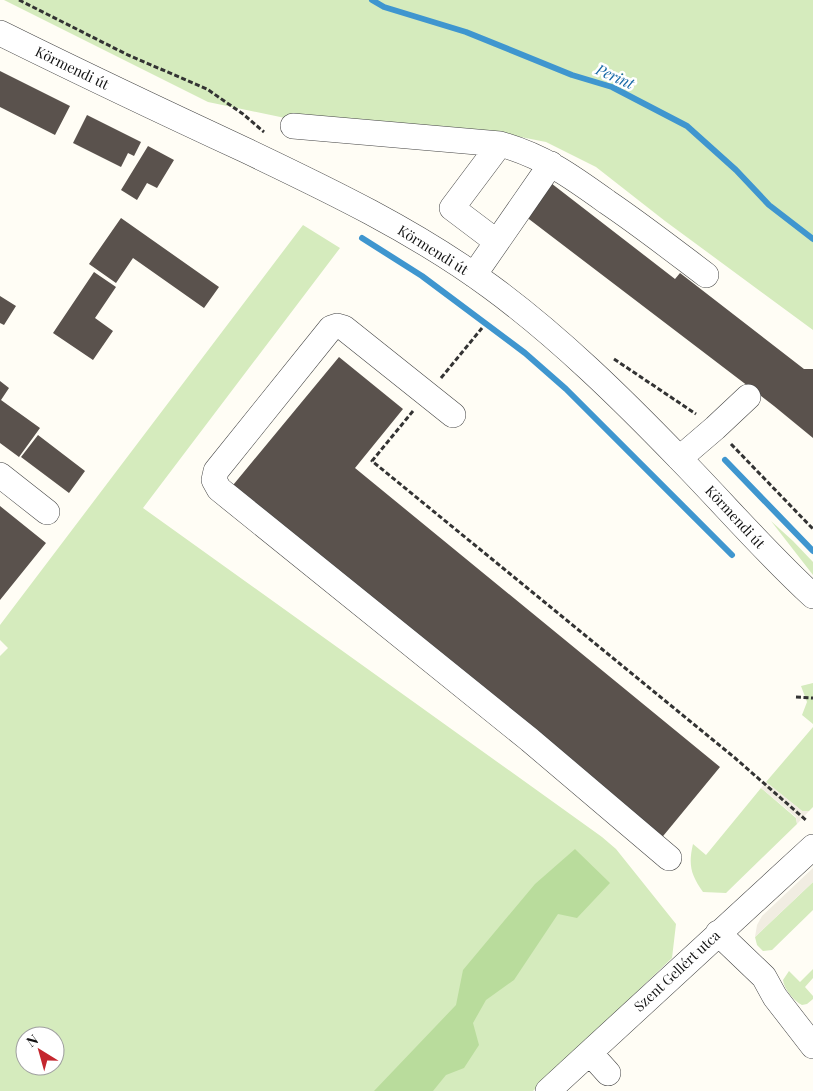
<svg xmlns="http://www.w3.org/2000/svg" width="813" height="1091" viewBox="0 0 813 1091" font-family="'Playfair Display',serif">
<rect width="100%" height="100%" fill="#fffdf5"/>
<path fill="#d5ebbd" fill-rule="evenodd" d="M4,0H813V330L665,221L596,167L546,142L501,133L309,123L208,102Z
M303,225L340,248L143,508L602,837L616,849L676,924L672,958L533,1091H0V656L8,648L0,640V625ZM25,1036H55V1066H25Z
M771,521L793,541L813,562V575Z
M813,683V724L802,715L807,702L801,686Z
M813,727V807L809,811H802L766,782Z
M761,788L796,818L797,824L726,893L703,892C691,875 688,865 693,844L706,855Z
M813,882V910L772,950L763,951L757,945L755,937Z
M813,969V978L805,987L813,996V999L807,1004L802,1005C794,1001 784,989 783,980L789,971L800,982Z"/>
<path fill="#b9dc9c" d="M575,849L610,883L577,918L558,914L514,980L486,1000L473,1023L479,1045L464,1068L446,1075L433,1091H374L456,1005L463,970L535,884Z"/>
<path fill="#f1ede2" d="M766,782L802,811H809L797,824L796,817L761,788Z
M813,868V882L755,937L757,925L762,916Z"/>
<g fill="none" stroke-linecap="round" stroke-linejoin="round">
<path stroke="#3f96cf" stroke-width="6" d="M372,0L384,7L466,32L572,75L612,87L687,126L736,170L769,205L813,239
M362,238L422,276L525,353L566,389L732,555
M725,460L813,551"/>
</g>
<path fill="#5a524d" d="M0,71L70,106L55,135L0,107Z
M87,115L141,142L134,156L128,153L121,167L73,143Z
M148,146L174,160L157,188L147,183L137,200L121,190Z
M547,180L675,279L680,273L804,369H813V438L774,406L521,213Z
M121,218L219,287L204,308L133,258L116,283L89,264Z
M94,272L116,287L95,318L113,331L93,360L53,333Z
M0,296L16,306L4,325L0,323Z
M339,357L403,409L355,468L720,767L659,841L229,490Z
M0,381L9,388L1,400L40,428L19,457L0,443Z
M38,435L85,471L69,493L21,457Z
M0,506L46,543L0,600Z"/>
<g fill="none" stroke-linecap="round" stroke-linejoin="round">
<g stroke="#444" stroke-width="26">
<path id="minor" d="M0,33C81,73 163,112 245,150C329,190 415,231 491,287C559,337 621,398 680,459C725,505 766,553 813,596
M293,126L500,144C543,156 571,176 607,202C641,225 673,250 706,275
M497,242L452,208L500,144
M474,275L551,164
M453,415L344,328L337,326L331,328L216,471L214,480L219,489L530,740L669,858
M680,458L715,428L748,397
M0,475L47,512
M718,933L764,977L775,997L813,1046
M590,1053L608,1073
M548,1091L813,847"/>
</g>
<path stroke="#333" stroke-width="3" stroke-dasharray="5 2.5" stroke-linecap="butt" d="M19,0L128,55L207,89L243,114L264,132
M614,359L696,414
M441,378L482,328
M413,411L372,461L735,758L807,821
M731,444L813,529
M796,697L813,698"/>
<use href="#minor" stroke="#fff" stroke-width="25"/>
</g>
<g text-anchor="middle" stroke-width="5" stroke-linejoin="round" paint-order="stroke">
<g font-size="14" fill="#111" stroke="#fff">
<text transform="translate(72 68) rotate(26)" y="5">Körmendi út</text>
<text transform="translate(433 250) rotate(32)" y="5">Körmendi út</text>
<text transform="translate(735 517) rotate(47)" y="5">Körmendi út</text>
<text transform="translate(677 971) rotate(-43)" y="5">Szent Gellért utca</text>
</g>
<g font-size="15" font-style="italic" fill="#1768a6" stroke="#fff">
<text transform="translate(615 77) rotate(24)" y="5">Perint</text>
</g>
</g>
<g transform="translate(40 1051) rotate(323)"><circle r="24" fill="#ffffff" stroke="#a0a0a0"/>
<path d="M0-4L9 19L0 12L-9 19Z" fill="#c4262e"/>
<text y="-8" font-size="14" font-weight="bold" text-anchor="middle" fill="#111111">N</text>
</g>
</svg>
